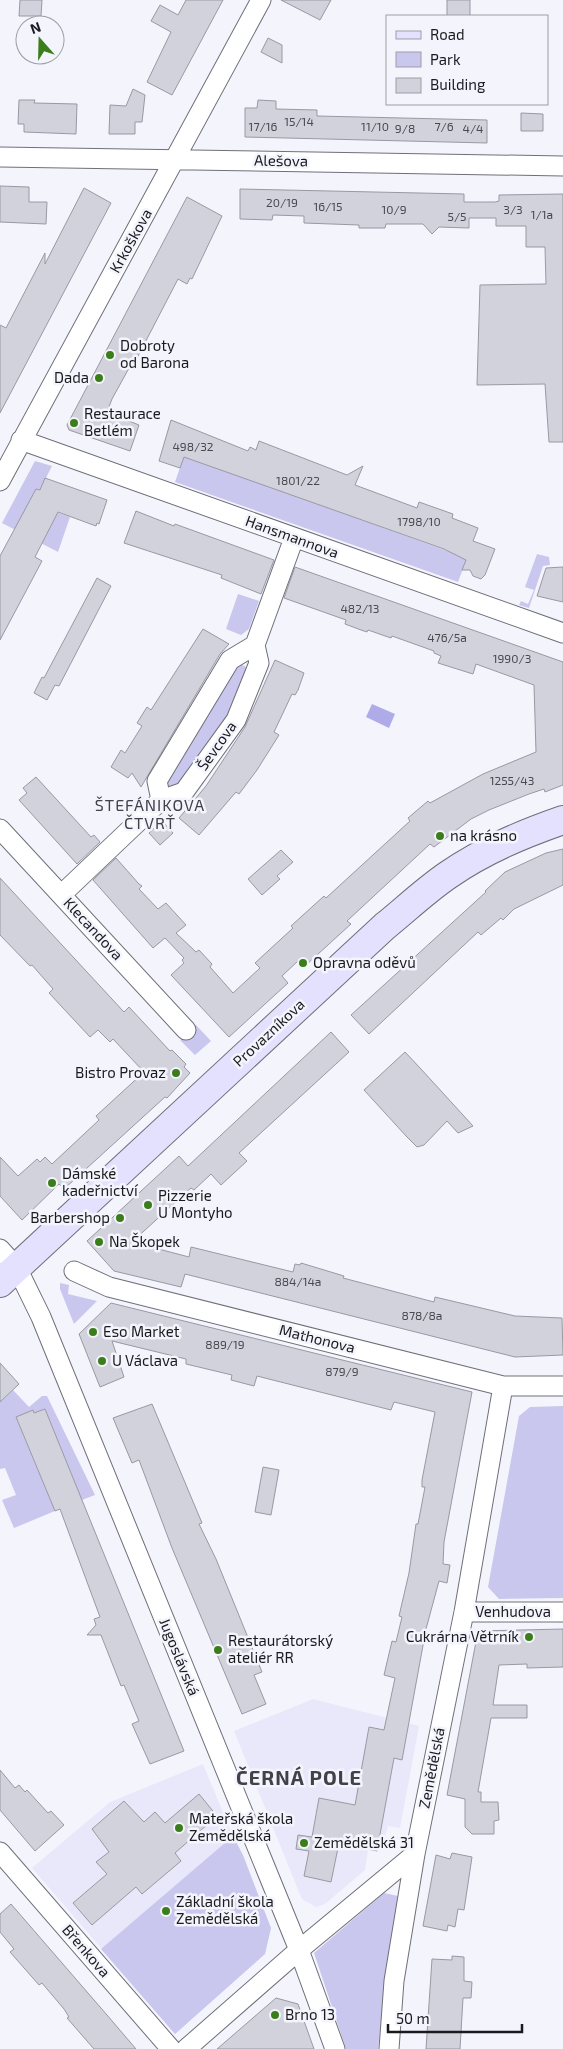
<svg xmlns="http://www.w3.org/2000/svg" width="563" height="2049" viewBox="0 0 563 2049" font-family="'Exo 2',sans-serif">
<rect width="100%" height="100%" fill="#f4f4fd"/>
<path fill="#e9e8fb" d="M313,1699L419,1726L400,1828L388,1826L384,1841H379L377,1851L368,1850L365,1870L325,1904L316,1907L303,1900L301,1897L234,1731Z
M203,1764L271,1928L265,1954L175,2034L32,1868L110,1802Z"/>
<path fill="#c9c7ee" d="M184,456L467,558L458,582L175,482Z
M35,461L52,466L40,490L36,489L20,520L56,512L70,517L58,552L2,523Z
M537,554L549,557L550,565L543,566L529,608L519,605L521,601L528,604L534,590L525,587Z
M238,594L259,601L249,629L241,635L226,629Z
M241,664L249,669L236,706L180,788L170,789L166,784L167,776L236,666Z
M196,1025L211,1041L195,1055L180,1040Z
M60,1283L69,1285L68,1294L97,1301L74,1324L60,1289Z
M13,1390L29,1407L42,1396H47L95,1495L82,1500L45,1409L34,1413L32,1410L27,1413L28,1416L17,1420L55,1511L14,1528L2,1500L16,1495L5,1468L0,1469V1402Z
M563,1406V1598L499,1599L488,1587L519,1416L530,1407Z
M233,1836L243,1855L271,1928L265,1954L175,2034L101,1949Z
M384,1893L398,1896L385,1982L378,2049H346L314,1953Z"/>
<path fill="#afabe9" d="M372,704L395,714L389,728L366,717Z"/>
<path fill="#d2d2dd" stroke="#9998a3" d="M20,0H42L41,16H19Z
M186,0H223L172,95L147,82L171,32L151,21L160,5L178,15Z
M281,0H331L320,20Z
M447,0H470V16H447Z
M268,38L282,45V63L261,52Z
M133,89L145,95L142,122H135V134H109L110,105L126,106Z
M19,100H35L34,103L77,104L76,134L24,132V124H18Z
M258,100L276,101V109L317,110V116L487,120V143L245,137V108H257Z
M521,113L543,114V131H521Z
M0,186L29,187V202H47L46,224L0,222Z
M84,188L111,203L0,413V325L6,328L45,253V264Z
M240,189L464,194V202H495L499,201V195L563,194V442H549L545,384L477,385L480,285L546,284L545,247H526V226H496V218H469V228L439,227L432,234L423,224H386L385,228H359V225L304,223V216L273,215L272,220L240,219Z
M187,197L222,216L192,279L190,278L187,284L178,279L136,360L134,359L112,399L107,412L139,425L130,451L69,430L67,425Z
M171,420L248,451L250,447L256,450L259,441L347,475L363,466L355,485L417,508L419,502L453,514L452,518L478,528L473,541L495,549L485,575L481,579L473,576L470,570H462L466,560L444,549L184,457L180,468L159,461Z
M45,478L107,500L99,524L97,523L96,526L58,512L35,557L42,561L0,640V556L36,489L40,490Z
M136,511L174,526L175,524L274,560L261,594L221,578L222,575L124,543Z
M295,567L563,662V785L545,792L544,789L529,794L489,810L471,819L434,847L430,844L347,921L351,924L306,965L300,959L282,976L288,983L229,1037L171,975L184,963L182,960L184,958L165,938L153,948L93,880L116,858L139,884L142,886L139,889L158,909L166,903L186,925L176,933L196,952L199,950L212,964L210,967L233,993L260,968L255,963L293,928L291,926L324,896L326,898L410,821L408,818L428,801L430,803L483,774L536,752L534,685L476,664L473,674L438,663L441,656L434,653V651L392,636L391,638L368,630L367,632L361,630L345,624L346,620L284,598Z
M563,567V602L537,596L546,568Z
M97,578L111,586L59,686L55,685L47,700L34,693L42,677L44,678Z
M203,629L229,644L220,654L141,787L132,773L128,778L111,767L121,750L125,753L142,726L137,723L147,707L151,710Z
M275,660L304,673L298,690L295,695L292,694L274,732L279,735L257,770L239,794L236,792L199,835L179,818L206,786L245,727Z
M36,777L91,837L94,835L100,842L77,864L19,800L27,793L23,788Z
M162,821L173,833L160,845L149,833Z
M563,849V885L514,909L503,920L501,918L481,935L478,932L369,1034L351,1015L486,892L485,891L505,872L546,853Z
M281,850L293,862L277,876L280,879L262,895L248,879Z
M0,878L124,1012L129,1007L170,1051L172,1050L186,1064L184,1067L190,1073L167,1098L165,1097L64,1189L59,1184L22,1220L0,1196V1157L18,1176L37,1159L40,1162L45,1157L52,1164L99,1120L96,1116L144,1072L113,1039L110,1042L98,1030L90,1037L49,993L53,989L32,965L30,966L0,935Z
M331,1032L349,1052L239,1153L247,1161L221,1185L211,1174L194,1190L191,1188L132,1242L189,1257L191,1247L293,1272L295,1264L300,1265L301,1263L344,1276L343,1278L434,1302L435,1297L515,1316L562,1318L563,1355L515,1357L185,1274L181,1287L114,1271L87,1241L179,1156L188,1166Z
M405,1052L421,1069L473,1126L458,1133L447,1121L424,1145L417,1147L407,1137L364,1090Z
M111,1303L472,1392L444,1542L443,1564L450,1565L447,1583L439,1581L426,1629L402,1760L394,1758L377,1851L339,1843L331,1882L304,1876L309,1851L296,1849L298,1835L312,1837L319,1798L355,1805L369,1727L384,1730L395,1678L384,1675L392,1641L396,1642L402,1617L399,1616L409,1573L416,1524H418L422,1503L425,1487H422V1480L435,1412L394,1402L391,1410L257,1376L254,1386L231,1380L232,1375L186,1364V1359L112,1341L124,1377L100,1387L79,1334Z
M0,1363L19,1384L0,1402Z
M152,1404L202,1523L199,1524L216,1559L262,1672L254,1675L266,1704L242,1714L172,1548L139,1460L132,1463L113,1418Z
M45,1409L184,1751L150,1764L132,1724L139,1721L124,1685L121,1686L101,1635H87L96,1625L94,1619L100,1617L60,1509L55,1511L16,1417L33,1410L34,1413Z
M263,1467L279,1470L271,1515L255,1512Z
M563,1629V1667L527,1668V1664L499,1665L493,1705H527V1718H491L478,1792H481V1802H498L499,1820L494,1821V1834H472L465,1827V1799L447,1795L478,1631Z
M0,1770L15,1788L19,1785L25,1792L27,1790L48,1813L51,1811L64,1825L35,1851L0,1810Z
M199,1794L217,1816L175,1853L181,1861L142,1894L136,1887L92,1925L73,1903L107,1874L96,1862L109,1852L92,1829L124,1801L144,1822L155,1812L165,1823Z
M452,1853L472,1857L464,1910L458,1909L455,1927L448,1925L447,1931L423,1926L436,1855L450,1859Z
M11,1904L107,2015L136,2049H94L67,2018L69,2017L64,2009L42,1983L39,1985L10,1952L14,1949L0,1932V1914Z
M452,1956L464,1957V1981L472,1982L471,1998H463L460,2049H426L432,1959L452,1960Z
M276,1998L298,2004L314,2049H217Z"/>
<g fill="none" stroke-linecap="round" stroke-linejoin="round">
<g stroke="#6f6f79" stroke-width="21">
<path id="street" d="M0,157L563,166
M21,440L563,633
M0,481L261,0
M161,800L157,781L230,660L255,645
M0,829L186,1030
M61,895L161,800L184,792L236,720L259,663L255,645L294,538
M0,1249L17,1268L41,1317L299,1950L335,2049
M74,1271L109,1287L503,1386H563
M464,1612H563
M0,1852L171,2049
M186,2049L299,1950L415,1854
M389,2049L394,1981L415,1854L464,1612L503,1386"/>
</g>
<g stroke="#6f6f79" stroke-width="30">
<path id="secondary" d="M0,1283L385,926C406,909 426,890 448,875C484,850 523,834 563,820"/>
</g>
<use href="#street" stroke="#fff" stroke-width="19"/>
<use href="#secondary" stroke="#e4e1fe" stroke-width="28"/>
</g>
<g fill="#3b7c1b" stroke="#f4f4fd" stroke-width="2">
<circle cx="110" cy="355" r="5"/>
<circle cx="99" cy="378" r="5"/>
<circle cx="74" cy="423" r="5"/>
<circle cx="440" cy="836" r="5"/>
<circle cx="303" cy="963" r="5"/>
<circle cx="176" cy="1073" r="5"/>
<circle cx="52" cy="1183" r="5"/>
<circle cx="148" cy="1205" r="5"/>
<circle cx="120" cy="1218" r="5"/>
<circle cx="99" cy="1242" r="5"/>
<circle cx="93" cy="1332" r="5"/>
<circle cx="102" cy="1361" r="5"/>
<circle cx="529" cy="1637" r="5"/>
<circle cx="218" cy="1650" r="5"/>
<circle cx="179" cy="1828" r="5"/>
<circle cx="304" cy="1843" r="5"/>
<circle cx="166" cy="1911" r="5"/>
<circle cx="275" cy="2015" r="5"/>
</g>
<g text-anchor="middle" stroke-width="5" stroke-linejoin="round" paint-order="stroke">
<g font-size="12" fill="#48484e">
<text x="299" y="126">15/14</text>
<text x="263" y="131">17/16</text>
<text x="375" y="131">11/10</text>
<text x="444" y="131">7/6</text>
<text x="405" y="133">9/8</text>
<text x="473" y="133">4/4</text>
<text x="282" y="207">20/19</text>
<text x="328" y="211">16/15</text>
<text x="394" y="214">10/9</text>
<text x="513" y="214">3/3</text>
<text x="542" y="219">1/1a</text>
<text x="457" y="221">5/5</text>
<text x="193" y="451">498/32</text>
<text x="298" y="485">1801/22</text>
<text x="419" y="526">1798/10</text>
<text x="360" y="613">482/13</text>
<text x="447" y="642">476/5a</text>
<text x="512" y="663">1990/3</text>
<text x="512" y="785">1255/43</text>
<text x="298" y="1286">884/14a</text>
<text x="422" y="1320">878/8a</text>
<text x="225" y="1349">889/19</text>
<text x="342" y="1376">879/9</text>
</g>
<g font-size="15" fill="#1a1a1e" stroke="#f4f4fd">
<text transform="translate(281 161) rotate(1)" y="5">Alešova</text>
<text transform="translate(131 241) rotate(-61)" y="5">Krkoškova</text>
<text transform="translate(292 537) rotate(20)" y="5">Hansmannova</text>
<text transform="translate(217 746) rotate(-55)" y="5">Ševcova</text>
<text transform="translate(93 929) rotate(47)" y="5">Klecandova</text>
<text transform="translate(269 1033) rotate(-43)" y="5">Provazníkova</text>
<text transform="translate(317 1339) rotate(14)" y="5">Mathonova</text>
<text x="513" y="1617">Venhudova</text>
<text transform="translate(179 1657) rotate(68)" y="5">Jugoslávská</text>
<text transform="translate(432 1768) rotate(-79)" y="5">Zemědělská</text>
<text transform="translate(86 1951) rotate(49)" y="5">Břenkova</text>
</g>
<g font-size="15" fill="#1a1a1e" stroke="#f4f4fd" text-anchor="start">
<text x="120" y="351">Dobroty<tspan x="120" dy="17">od Barona</tspan></text>
<text x="89" y="383" text-anchor="end">Dada</text>
<text x="84" y="419">Restaurace<tspan x="84" dy="17">Betlém</tspan></text>
<text x="450" y="841">na krásno</text>
<text x="313" y="968">Opravna oděvů</text>
<text x="166" y="1078" text-anchor="end">Bistro Provaz</text>
<text x="62" y="1179">Dámské<tspan x="62" dy="17">kadeřnictví</tspan></text>
<text x="158" y="1201">Pizzerie<tspan x="158" dy="17">U Montyho</tspan></text>
<text x="110" y="1223" text-anchor="end">Barbershop</text>
<text x="109" y="1247">Na Škopek</text>
<text x="103" y="1337">Eso Market</text>
<text x="112" y="1366">U Václava</text>
<text x="519" y="1642" text-anchor="end">Cukrárna Větrník</text>
<text x="228" y="1646">Restaurátorský<tspan x="228" dy="17">ateliér RR</tspan></text>
<text x="189" y="1824">Mateřská škola<tspan x="189" dy="17">Zemědělská</tspan></text>
<text x="314" y="1848">Zemědělská 31</text>
<text x="176" y="1907">Základní škola<tspan x="176" dy="17">Zemědělská</tspan></text>
<text x="285" y="2020">Brno 13</text>
</g>
<g font-size="16" letter-spacing="1" fill="#41414a" stroke="#f4f4fd">
<text x="150" y="811">ŠTEFÁNIKOVA<tspan x="150" dy="18">ČTVRŤ</tspan></text>
</g>
<g font-size="20" font-weight="bold" letter-spacing="1" fill="#41414a" stroke="#f4f4fd">
<text x="299" y="1785">ČERNÁ POLE</text>
</g>
</g>
<rect x="386" y="15" width="162" height="90" fill="#f4f4fd" stroke="#9d9da4"/>
<rect x="396" y="31" width="25" height="8" fill="#e4e1fe" stroke="#9d9da4"/>
<text x="430" y="40" font-size="15" fill="#1a1a1e">Road</text>
<rect x="396" y="52" width="25" height="15" fill="#c9c7ee" stroke="#9d9da4"/>
<text x="430" y="65" font-size="15" fill="#1a1a1e">Park</text>
<rect x="396" y="78" width="25" height="15" fill="#d2d2dd" stroke="#9d9da4"/>
<text x="430" y="90" font-size="15" fill="#1a1a1e">Building</text>
<g transform="translate(40 40) rotate(340)"><circle r="24" fill="#f4f4fd" stroke="#9d9da4"/>
<path d="M0-4L9 19L0 12L-9 19Z" fill="#3b7c1b"/>
<text y="-8" font-size="14" font-weight="bold" text-anchor="middle" fill="#1a1a1e">N</text>
</g>
<path d="M388 2024v8h134v-8" fill="none" stroke="#1a1a1e" stroke-width="2.5"/>
<text x="396" y="2024" font-size="15" fill="#1a1a1e" stroke="#f4f4fd" stroke-width="4" paint-order="stroke">50 m</text>
</svg>
